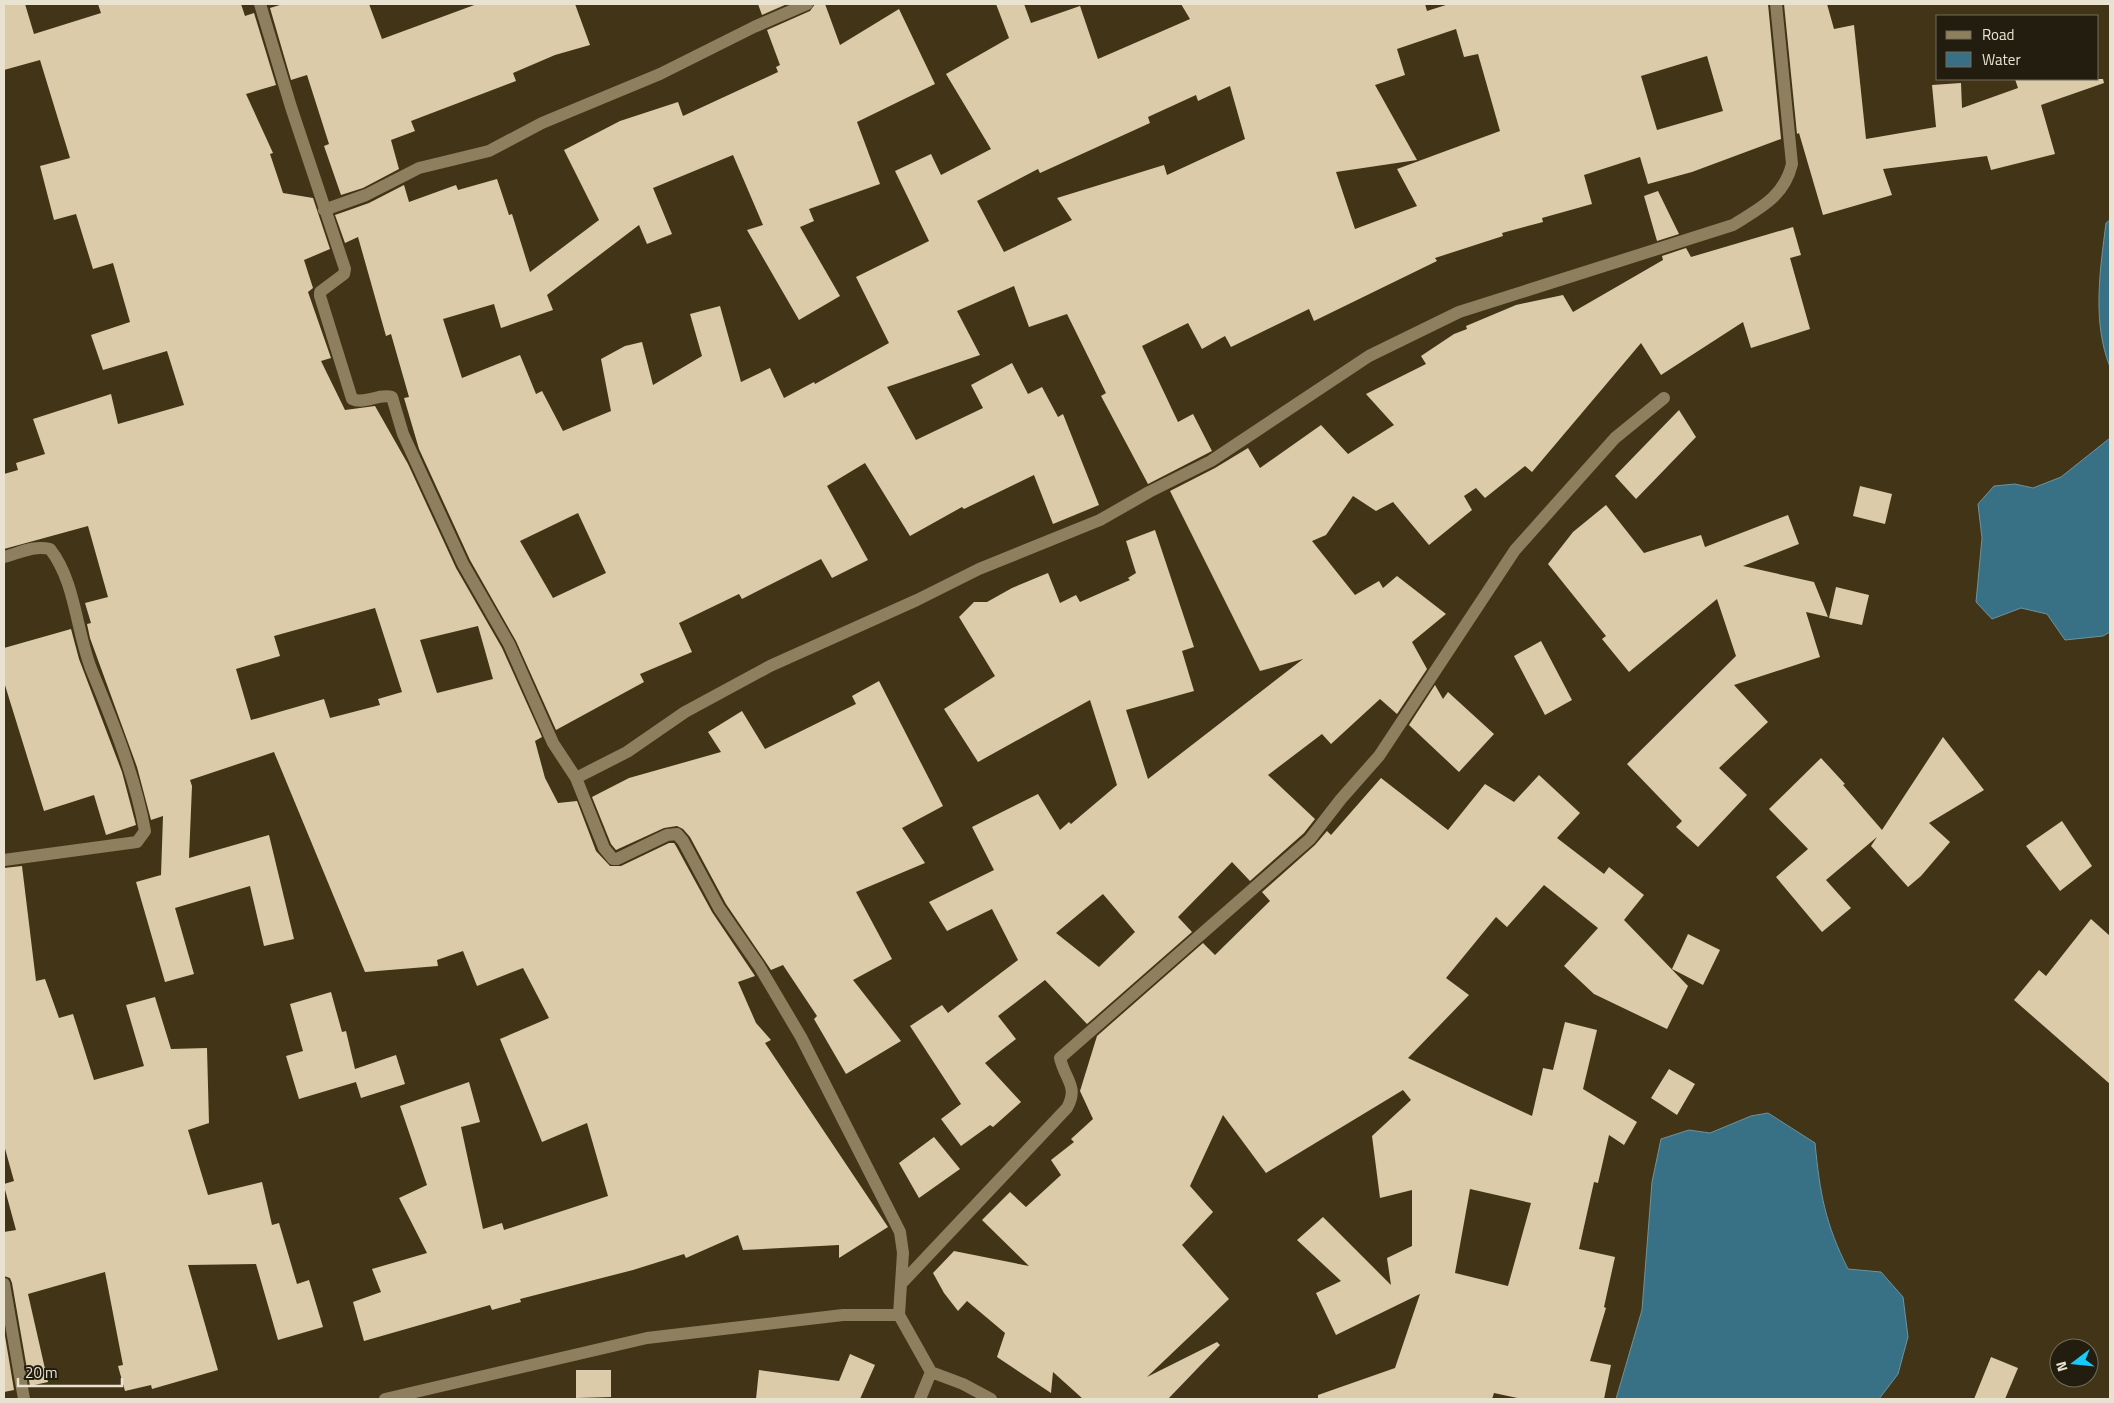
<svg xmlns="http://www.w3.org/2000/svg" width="2114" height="1403" viewBox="0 0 2114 1403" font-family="'Titillium Web',sans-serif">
<rect width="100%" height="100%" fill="#423417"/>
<path fill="#387186" stroke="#6d939c" d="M2110,220V367C2092,322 2100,270 2106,223Z
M2110,438V632L2103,636L2065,640L2047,614L2021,608L1992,619L1976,602L1982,538L1978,504L1994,486L2015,484L2033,488L2061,477Z
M1768,1113L1815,1143C1820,1194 1825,1223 1848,1269L1881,1272L1903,1297L1908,1337L1898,1374L1879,1399H1616L1642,1310L1652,1182L1661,1139L1689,1130L1710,1133L1751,1116Z"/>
<path fill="#dbcba9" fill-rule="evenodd" d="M4,4H25L34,34L101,13L98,4H241L245,16L254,13L276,85L246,94L273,153L270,154L283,193L313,198L330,249L304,260L313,288L308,292L331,358L321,361L345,410L375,406L408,464L456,568L502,648L542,737L535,741L545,778L558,803L577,801L596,851L610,866H621L669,843H674L676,846L712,912L755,976L738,982L756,1023L771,1040L765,1043L888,1227L839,1258V1245L743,1250L738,1235L686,1258L684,1254L633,1270L520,1299L521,1302L492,1310L490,1305L364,1341L353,1302L381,1292L372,1269L427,1253L399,1198L427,1185L400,1106L469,1082L480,1122L461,1127L483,1229L502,1223L504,1230L608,1196L587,1123L542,1142L500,1039L549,1018L523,968L477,986L463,951L437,960L438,966L365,972L274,752L190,780L192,786L189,858L269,835L294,939L264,946L250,886L175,908L194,974L165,982L136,882L161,875L163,816L151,820L137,767L90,638L87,624L91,623L85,603L108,597L88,526L4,549V474L18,470L16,463L45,454L33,419L111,394L118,424L184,405L167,351L103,370L91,335L130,322L113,263L93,269L76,214L54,220L40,166L70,158L40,60L4,70ZM375,608L402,692L378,699L380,705L330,718L324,699L251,720L236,669L280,656L274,636ZM478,626L493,679L437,693L420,640Z
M283,4H369L382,39L477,4H575L590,45L555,55L513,73L516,81L411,121L415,131L391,140L399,169L363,188L341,195L324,146L329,144L307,75L291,80L270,8Z
M758,4H787L762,15Z
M815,4H825L840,45L899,9L935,84L857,122L880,184L809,209L814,221L800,227L840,296L799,320L747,230L763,225L733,155L653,188L672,234L647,244L639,225L547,295L553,310L501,328L494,304L443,319L462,378L520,355L536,394L542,391L563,431L611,411L601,359L625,346L642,342L653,385L702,356L690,314L720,306L741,382L770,368L784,398L814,382L815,384L889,343L856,277L929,241L895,171L931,154L941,175L991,149L946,74L1009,38L996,4H1024L1031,23L1080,6L1098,59L1190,19L1181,4H1425L1427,11L1449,4H1768L1781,139L1692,172L1648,184L1640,157L1584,175L1592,204L1542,218L1543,222L1502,233L1503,236L1435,258L1437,261L1314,321L1309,309L1231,347L1225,336L1202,349L1188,323L1142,346L1178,422L1193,414L1212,451L1148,484L1101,396L1106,393L1067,314L1029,327L1014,286L957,311L980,355L887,387L916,440L983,408L971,385L1012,363L1028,394L1042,387L1058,417L1063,414L1099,505L1053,524L1034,475L964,509L962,507L910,536L865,463L827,486L868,560L832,578L821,559L742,599L739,594L679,623L692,652L640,674L644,682L556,730L516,641L470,560L419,449L404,398L409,397L391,334L386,336L358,237L345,243L335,215L369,203L404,185L409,202L456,185L458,190L497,179L509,215L512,214L530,272L599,220L564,150L620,121L678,102L683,116L778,72L776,67L780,65L767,30L810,11ZM1456,29L1464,57L1478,54L1500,131L1397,169L1417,206L1355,229L1336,172L1417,160L1375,85L1405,75L1397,49ZM1707,56L1723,111L1657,130L1641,76ZM1230,86L1245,139L1167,175L1164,165L1057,198L1072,220L1004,252L977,201L1038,169L1040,173L1150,123L1148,117L1196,95L1198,101ZM578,513L606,573L553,598L520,541Z
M1784,4H1827L1834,29L1854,25L1866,139L1936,127L1932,85L1961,83L1962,108L2018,88L2015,79H2103L2104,83L2041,105L2055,154L1991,170L1987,156L1883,169L1892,195L1823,215L1799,133L1797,134Z
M1658,191L1679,234L1657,241L1644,196Z
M1793,227L1801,255L1790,258L1810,329L1751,348L1743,322L1661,375L1641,343L1532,472L1525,466L1485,498L1476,488L1464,496L1472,510L1429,545L1393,502L1376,511L1353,496L1326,535L1312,541L1355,595L1379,581L1383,588L1397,576L1446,614L1412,642L1427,669L1397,714L1380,699L1331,744L1322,734L1268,775L1315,819L1304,833L1250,881L1232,862L1178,917L1192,932L1087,1024L1045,980L998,1016L1016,1039L985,1063L1021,1102L993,1127L990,1125L961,1146L941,1119L961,1104L910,1026L942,1005L948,1013L1018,960L992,909L947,931L929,902L994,870L972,827L1038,794L1060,830L1069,822L1071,824L1117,785L1090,700L978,762L944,709L995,676L959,617L974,602H987L1012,588L1048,573L1060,603L1076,595L1080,602L1130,580L1128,578L1136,573L1126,541L1155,530L1194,647L1182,651L1194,691L1126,710L1148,779L1303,659L1260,671L1170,491L1215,468L1248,448L1260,468L1321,425L1348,454L1394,425L1366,394L1426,364L1421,356L1454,334L1467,329L1466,326L1516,305L1563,295L1573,312L1663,260L1662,256L1686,248L1691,257ZM1103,894L1135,932L1099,967L1056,933Z
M1679,410L1696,437L1636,499L1615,476Z
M1860,486L1892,494L1885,524L1853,516Z
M1606,505L1644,553L1701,535L1705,547L1788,515L1799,544L1743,566L1814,582L1828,617L1806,612L1820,657L1734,685L1768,722L1719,768L1747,795L1698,847L1676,827L1682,821L1627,764L1736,656L1717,599L1629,672L1602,639L1606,636L1548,564L1573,532Z
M1836,587L1869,595L1862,625L1829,618Z
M71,629L79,659L122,772L136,825L106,835L94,795L44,811L4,682V648Z
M1541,641L1572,700L1545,715L1514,656Z
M879,681L943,806L902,828L925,863L856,892L892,959L853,980L901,1041L846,1074L814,1019L817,1016L783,965L771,970L726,904L690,837L683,829L677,826L664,828L616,850L611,844L592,797L629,778L721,752L708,732L742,711L765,749L856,704L852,696Z
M1435,685L1443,699L1448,692L1494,734L1459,772L1409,725Z
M1943,737L1984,790L1929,823L1950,842L1921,876L1908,887L1871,846L1877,837L1826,880L1851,908L1822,932L1776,877L1808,849L1769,809L1821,758L1845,784L1843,785L1882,830Z
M1539,775L1580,813L1557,838L1604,874L1609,867L1644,895L1624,920L1688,986L1667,1029L1594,994L1564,966L1598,928L1544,885L1507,927L1496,917L1446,978L1469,995L1408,1058L1532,1116L1543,1068L1553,1070L1565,1022L1597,1030L1583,1089L1637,1122L1624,1145L1609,1135L1598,1183L1594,1182L1579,1249L1615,1257L1604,1307L1606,1308L1590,1361L1611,1365L1604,1399H1522L1494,1393L1492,1399H1318V1395L1395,1368L1420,1294L1336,1335L1316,1293L1341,1281L1297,1240L1323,1217L1391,1285L1387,1258L1412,1246V1190L1380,1198L1372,1136L1411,1100L1403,1090L1266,1173L1223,1115L1190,1186L1213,1212L1182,1245L1229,1299L1147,1377L1217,1342L1220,1345L1168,1399H1083L1053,1372L1051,1393L997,1357L1005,1333L967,1301L958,1311L944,1293L933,1273L954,1251L1029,1266L982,1220L1010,1192L1026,1207L1061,1175L1051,1160L1074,1142L1071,1139L1093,1119L1080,1091L1097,1036L1203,943L1215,955L1270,901L1262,892L1315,845L1327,831L1331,835L1381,778L1448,830L1485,784L1514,802ZM1470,1189L1531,1203L1508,1286L1455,1273Z
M2062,821L2092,866L2060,891L2026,846Z
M22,866L36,981L45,979L59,1018L73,1014L94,1080L144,1066L126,1005L155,997L171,1049L207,1048L209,1123L188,1130L208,1195L262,1182L272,1225L279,1223L297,1284L309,1280L323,1327L278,1340L256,1264L188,1265L218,1370L152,1389L151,1385L125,1391L118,1366L123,1365L105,1272L28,1294L48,1382L30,1386L12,1283L10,1278L4,1276V1232L16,1230L4,1186V1184L14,1181L4,1145V868Z
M2091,919L2110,936V1084L2014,1000L2039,970L2046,976Z
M1688,934L1720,950L1703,985L1672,969Z
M331,992L342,1032L346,1031L355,1069L396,1055L405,1084L361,1098L356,1082L299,1099L286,1056L303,1051L290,1004Z
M1669,1069L1695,1084L1677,1115L1651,1098Z
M934,1137L960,1169L919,1198L899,1163Z
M4,1330L14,1390L4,1392Z
M850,1354L875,1365L860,1399H756L759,1370L839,1381Z
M1991,1357L2018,1368L2005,1399H1974Z
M576,1370H611V1397L576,1398Z"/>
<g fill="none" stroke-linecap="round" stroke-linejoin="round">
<path stroke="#8e7f5f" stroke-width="12" d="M260,4L291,107L345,269L344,274L320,292V296L352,399C365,405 378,393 392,397L403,434L463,564L509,644L553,743L576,778L604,848L613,859H617L667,835L677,834L683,841L719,908L759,966L801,1037L900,1232L903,1253L899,1315H843L647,1338L385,1399
M324,210L366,195L419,168L489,151L542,123L660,74L754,27L807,4
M4,557C19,553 34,545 50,549C76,582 76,632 92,671C113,722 135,776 145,831L137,842L4,860
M576,778L627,752L685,712L770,666L917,600L979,569L1100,520L1149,492L1211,461L1369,356L1459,312L1733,225C1760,208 1784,197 1792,164L1776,4
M4,1284L24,1399
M901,1284L1067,1108C1079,1086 1065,1080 1060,1058L1310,839L1341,799L1379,756L1515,550L1615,438L1664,398
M899,1315L931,1372L963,1384L991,1399
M920,1399L931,1372"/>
</g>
<rect width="2114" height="1403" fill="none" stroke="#eae2d1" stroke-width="10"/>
<rect x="1936" y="15" width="162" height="65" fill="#231d10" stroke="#736c5d"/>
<rect x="1946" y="31" width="25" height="8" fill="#8e7f5f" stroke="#736c5d"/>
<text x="1982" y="40" font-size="15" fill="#eae2d1">Road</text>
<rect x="1946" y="52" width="25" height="15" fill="#387186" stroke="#736c5d"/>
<text x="1982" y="65" font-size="15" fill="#eae2d1">Water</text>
<g transform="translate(2074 1363) rotate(254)"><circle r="24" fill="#231d10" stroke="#736c5d"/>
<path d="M0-4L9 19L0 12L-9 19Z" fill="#17cafb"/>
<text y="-8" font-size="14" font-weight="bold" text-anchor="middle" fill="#eae2d1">N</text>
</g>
<path d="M18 1378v8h104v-8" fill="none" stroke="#eae2d1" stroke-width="2.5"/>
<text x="25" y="1378" font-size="15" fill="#eae2d1" stroke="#231d10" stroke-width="4" paint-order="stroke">20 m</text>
</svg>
